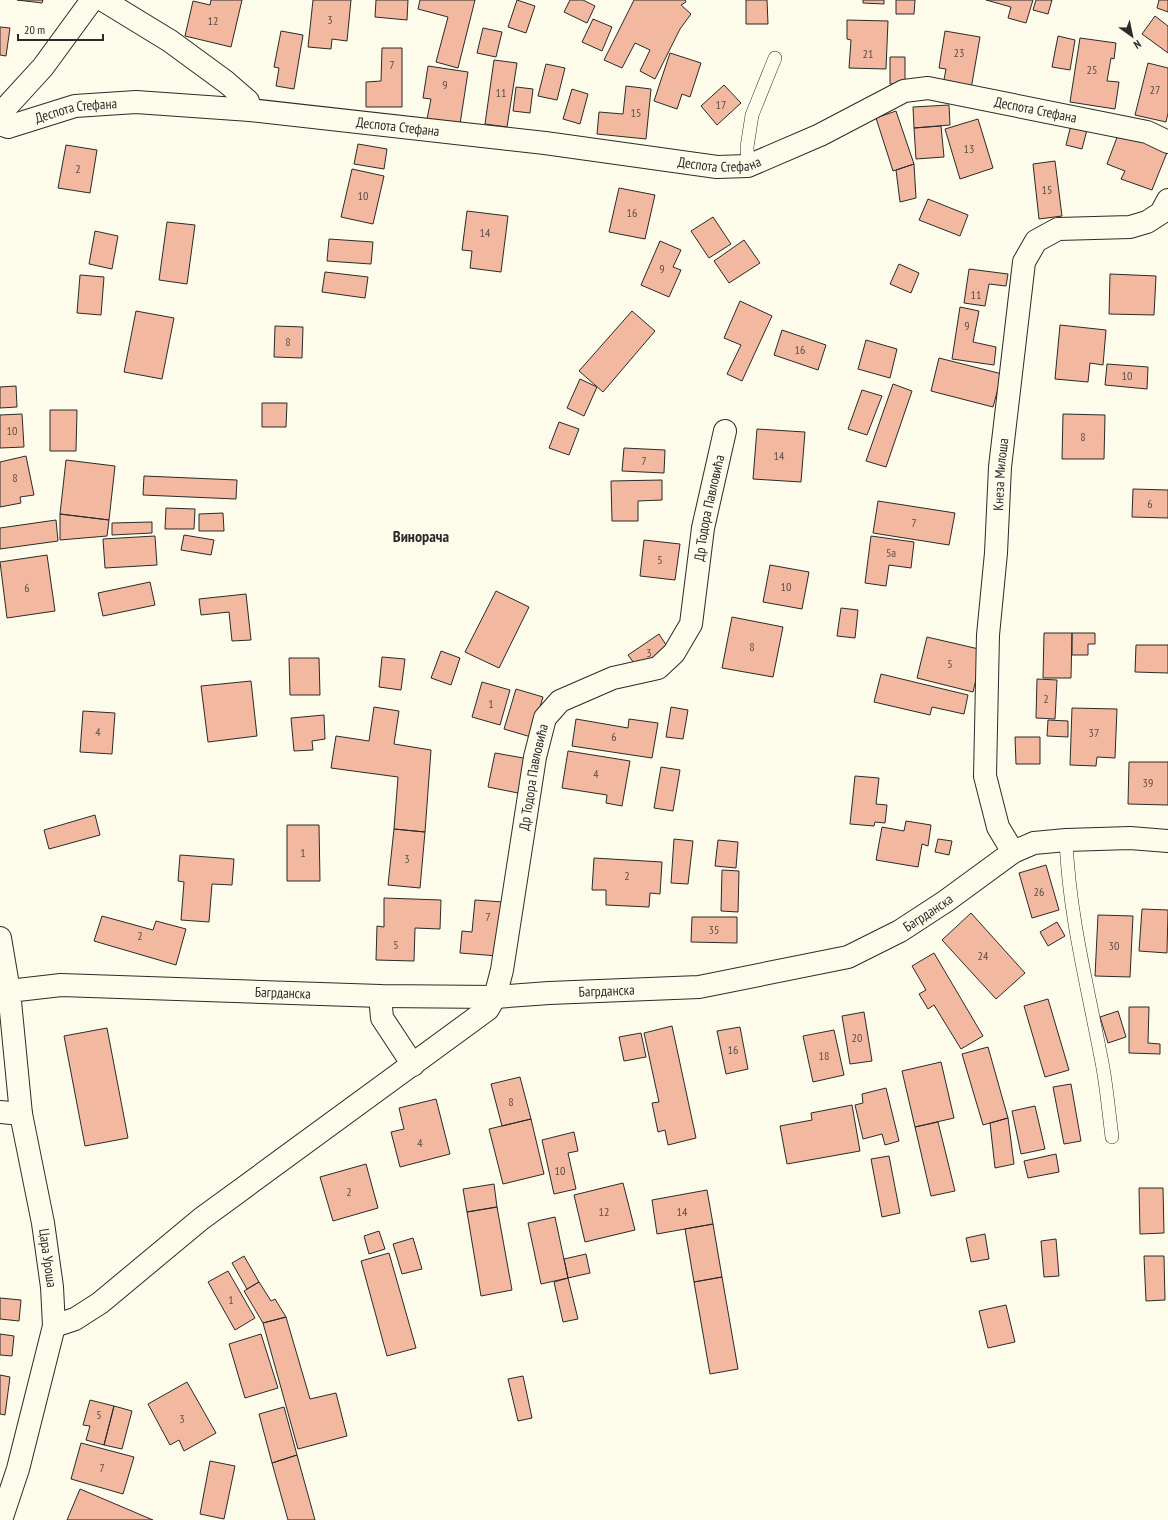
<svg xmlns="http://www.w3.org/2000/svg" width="1168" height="1520" viewBox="0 0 1168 1520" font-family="'PT Sans Narrow',sans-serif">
<rect width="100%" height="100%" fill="#fdfbea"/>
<path fill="#f2b8a0" stroke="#2b2b2b" d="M17,0H43L42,3Z
M211,0H242L231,47L185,36L193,1L210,5Z
M313,0H351L347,41L332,39L331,49L308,47Z
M376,0H408L407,20L375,17Z
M420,0H475L458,68L436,62L448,17L418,9Z
M517,0L535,6L526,33L508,27Z
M570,0H583L595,6L587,23L564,12Z
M634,0H685L686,2L681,5L691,14L680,29L655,79L640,71L650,50L635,43L622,68L604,60Z
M746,0H767L768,24H746Z
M863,0H884V4L863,3Z
M896,0H915L914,14H896Z
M986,0H1033L1026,23L1008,18L1011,7Z
M1036,0H1052L1048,14L1033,10Z
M1159,0H1168V12L1157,8Z
M1155,16L1168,26V53L1142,34Z
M593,19L612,27L602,51L582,42Z
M847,20L888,21L886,69L849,68L851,40L847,39Z
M0,27L10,28L6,56L0,55Z
M483,28L502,32L496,57L477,53Z
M281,31L303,35L294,89L276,86L279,68L274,67Z
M945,31L980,37L971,89L943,85L946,69L939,68Z
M1058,36L1075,40L1070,70L1052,67Z
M1080,38L1116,43L1114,59L1111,58L1107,81L1119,82L1115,109L1070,102Z
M382,48H402V107H366V82L381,81Z
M670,53L701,63L690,97L682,94L677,109L654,101Z
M890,57H905V84H890Z
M494,60L517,63L507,127L485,124Z
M1148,63L1168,68V113L1166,122L1135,115Z
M546,64L565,68L557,100L538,96Z
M428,66L468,72L460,124L427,119L431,99L423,98Z
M724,85L741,103L717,125L701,106Z
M626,86L651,89L646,139L597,134L599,112L623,114Z
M516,87L533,89L530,113L513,111Z
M572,89L588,94L580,124L563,119Z
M949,105L950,125L914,128L913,107Z
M896,111L914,164L893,171L876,118Z
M978,119L993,168L960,179L945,129Z
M1072,121L1088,126L1082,149L1066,145Z
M941,126L944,157L916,159L914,128Z
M1119,132L1168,150L1152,190L1121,179L1125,171L1107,164Z
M358,144L387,149L384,169L354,164Z
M66,145L97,150L90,193L58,188Z
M1055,161L1062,216L1039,219L1033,164Z
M914,164L916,198L900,202L896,170Z
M352,169L384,176L373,224L341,217Z
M619,188L655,195L645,239L609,232Z
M928,199L968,215L960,236L919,220Z
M467,211L508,216L501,272L470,268L472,251L462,250Z
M713,217L731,244L709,258L691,231Z
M167,222L195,225L187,284L159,280Z
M95,231L118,236L112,269L89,264Z
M329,239L373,242L371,264L327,261Z
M744,240L760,263L729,283L714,261Z
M660,241L681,250L673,267L681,270L669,297L641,285Z
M899,264L919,273L911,293L890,284Z
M969,269L1008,274L1006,286L989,284L985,306L964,303Z
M325,272L368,277L365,298L322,292Z
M1110,274L1156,276L1154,315L1109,314Z
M80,275L104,277L101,315L77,313Z
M740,301L772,316L742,381L727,374L741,345L724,338Z
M960,307L979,311L973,342L996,347L994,365L952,359Z
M136,311L174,318L162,379L124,372Z
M632,311L655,331L603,392L579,371Z
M1060,325L1106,330L1103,365L1090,363L1088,382L1055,379Z
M275,326L303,327L302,358L274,357Z
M782,330L826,345L818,370L774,355Z
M866,340L897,349L890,378L858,369Z
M939,358L1002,374L993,407L931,391Z
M1107,364L1148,367L1147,389L1105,385Z
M580,379L597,387L584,416L567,408Z
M893,384L912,391L886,467L866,461Z
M16,386L17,407L0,408V387Z
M862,390L882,396L867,435L848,429Z
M262,403H287L286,427H262Z
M50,410H77L76,451H50Z
M22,414L24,447L0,448V415Z
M1063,414L1105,415L1104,459H1062Z
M559,422L579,429L569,455L549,448Z
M757,429L805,432L801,482L753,479Z
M624,448L665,450L664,473L622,471Z
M26,456L34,495L20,497L21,503L0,507V462Z
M66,460L115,466L109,520L60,514Z
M144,476L237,480L236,499L143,495Z
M662,480V500L638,501V521H612L611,481Z
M1133,489L1168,490V518L1132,517Z
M878,501L955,513L949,545L873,533Z
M166,508L195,509L194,529H165Z
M223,513L224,531H199V514Z
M60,514L109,520L107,536L60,540Z
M56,520L58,541L0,549V528Z
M152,522V533L112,535V523Z
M184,535L214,540L211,555L181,550Z
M155,536L157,565L105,568L103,539Z
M871,536L914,542L911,568L889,565L886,586L865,583Z
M644,540L680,544L675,580L640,576Z
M47,555L55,611L7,618L0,562Z
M770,565L809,572L802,609L763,602Z
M150,582L155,605L103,616L98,593Z
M496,591L529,607L499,668L465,652Z
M246,594L251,640L232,641L229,612L201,615L199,599Z
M841,608L858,610L855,638L837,636Z
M732,617L783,627L773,677L722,668Z
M1044,633H1072L1071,678H1043Z
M1072,633H1095V644H1088V655H1072Z
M659,634L670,651L640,671L628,655Z
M927,637L983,650L973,692L917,678Z
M1136,645H1168V673L1135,672Z
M441,651L460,658L451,685L431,678Z
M382,657L405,659L401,690L379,687Z
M289,658H319L320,695H290Z
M881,674L968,695L964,714L932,707L930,715L874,702Z
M1037,679L1057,680L1055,719L1036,718Z
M251,681L257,736L208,742L201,686Z
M482,682L510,690L500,725L472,717Z
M516,689L543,697L531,737L504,729Z
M374,707L399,711L394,744L431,750L425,832L394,829L398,777L331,768L336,736L369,741Z
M671,707L688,710L683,739L666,737Z
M1072,708L1117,709L1115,758L1097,757L1096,766L1070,765Z
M83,711L115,713L112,754L80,752Z
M324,715L325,739L312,741L313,750L294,751L291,718Z
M576,719L628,728L629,719L658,723L652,758L572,746Z
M1048,720L1068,721V737L1047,736Z
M1015,737H1040V764H1016Z
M568,751L630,761L622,806L606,803L607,795L562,788Z
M495,753L529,759L523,794L488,787Z
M1129,762H1168V805L1128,804Z
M661,767L680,770L673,811L654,808Z
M855,776L879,778L876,804L887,805L885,823L875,822L874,826L850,824Z
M95,815L100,835L49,849L44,830Z
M906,821L931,825L928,846L922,844L918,867L876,860L882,827L904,831Z
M287,825H319L320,881H287Z
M394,829L425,832L420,888L388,885Z
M674,839L693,841L688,884L671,883Z
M938,839L952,841L949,855L935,852Z
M718,840L738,842L736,868L715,866Z
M180,855L234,859L232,885L212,884L209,922L181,920L184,882L178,881Z
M594,858L662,862L660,894L650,893L649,907L606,905V890H592Z
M1046,865L1059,910L1032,918L1019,873Z
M722,870L739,871L738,912L721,911Z
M384,898L441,900L440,929L415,928L414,961L376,960L377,926L384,927Z
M475,900L503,902L498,956L460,953L462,931L472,932Z
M1142,909L1168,910L1167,953L1139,951Z
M971,913L1025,973L996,999L942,940Z
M1098,915L1133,916L1130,977L1095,976Z
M102,916L153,930L156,921L186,929L176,965L94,941Z
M692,917H737V943L691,942Z
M1057,922L1065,936L1048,946L1040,932Z
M934,953L983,1036L961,1049L934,1005L928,1009L919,994L926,990L912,966Z
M1048,999L1069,1070L1045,1077L1024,1006Z
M1129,1007H1149L1148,1043L1160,1044V1054L1129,1053Z
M1118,1011L1126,1037L1108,1043L1100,1017Z
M864,1012L872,1061L850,1064L842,1016Z
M672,1026L696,1138L668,1145L665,1130L658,1132L652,1103L659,1102L644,1033Z
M740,1027L748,1069L726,1074L717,1031Z
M107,1028L128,1138L85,1146L64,1036Z
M834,1030L844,1075L813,1082L803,1036Z
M641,1033L646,1057L624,1061L619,1037Z
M988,1047L1008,1118L983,1125L962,1054Z
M941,1062L954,1118L915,1127L902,1071Z
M520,1077L531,1119L502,1126L491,1084Z
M1071,1084L1081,1141L1064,1144L1053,1087Z
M886,1088L899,1141L885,1145L882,1134L863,1139L855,1105L863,1103L862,1094Z
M436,1099L450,1154L400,1167L391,1132L404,1129L399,1108Z
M852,1105L860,1151L787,1164L780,1126L812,1120L811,1113Z
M1035,1106L1045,1149L1021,1154L1012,1111Z
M1008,1118L1014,1164L995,1168L990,1123Z
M531,1119L544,1174L503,1184L489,1129Z
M938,1122L955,1191L931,1196L915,1127Z
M574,1132L578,1151L568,1153L576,1189L554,1194L542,1140Z
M1056,1154L1059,1172L1028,1178L1024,1161Z
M889,1156L900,1213L882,1217L871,1159Z
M366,1164L378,1208L333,1221L320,1177Z
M623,1183L635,1230L585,1242L574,1195Z
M494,1184L497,1207L467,1212L463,1189Z
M1139,1188H1163L1164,1233L1140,1234Z
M707,1190L713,1224L657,1234L652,1200Z
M497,1207L512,1290L481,1296L467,1212Z
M555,1217L568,1278L541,1284L528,1223Z
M713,1224L722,1277L694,1282L685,1229Z
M379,1231L385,1249L369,1254L364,1236Z
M985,1234L989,1259L971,1262L966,1238Z
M413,1238L422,1269L402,1274L393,1244Z
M1056,1239L1059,1276L1044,1277L1041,1241Z
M389,1253L416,1348L387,1356L361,1261Z
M586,1254L590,1273L568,1278L564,1259Z
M244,1256L259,1282L247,1289L232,1263Z
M1144,1256H1164L1165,1300L1146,1301Z
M228,1271L255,1318L235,1330L208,1282Z
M722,1277L738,1369L710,1374L694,1282Z
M568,1278L578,1319L563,1322L554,1282Z
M259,1282L271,1301L275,1299L286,1317L263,1323L244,1291Z
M0,1298L21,1300L19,1321L0,1319Z
M1006,1305L1015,1342L988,1348L979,1311Z
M286,1317L310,1399L336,1393L347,1436L298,1449L263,1323Z
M0,1334L14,1336L12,1356L0,1355Z
M261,1334L278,1388L245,1398L229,1344Z
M0,1375L10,1377L5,1415L0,1414Z
M523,1376L532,1418L518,1421L508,1379Z
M187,1382L216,1433L184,1451L179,1440L170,1445L148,1404Z
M90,1400L114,1406L104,1445L86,1440L90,1426L83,1425Z
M114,1406L132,1411L122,1449L104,1445Z
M284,1407L297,1455L272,1463L259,1414Z
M81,1443L134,1457L123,1494L71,1479Z
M297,1455L315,1520H288L272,1463Z
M210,1461L235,1466L224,1519L200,1514Z
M80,1489L153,1520H67Z"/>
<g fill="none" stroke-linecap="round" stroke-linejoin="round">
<g stroke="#2b2b2b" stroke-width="14">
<path id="lane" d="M748,166L747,147L752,115L775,58
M1066,840C1069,917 1089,992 1103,1068C1107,1091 1109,1114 1112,1137"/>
</g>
<g stroke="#2b2b2b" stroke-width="24">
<g id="street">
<path d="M103,0L170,41L226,82L248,101L250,110"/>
<path d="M0,114L43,67L92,0"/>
<path id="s1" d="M0,124L8,127L75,106L136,102L250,110L545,143L717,167L748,166L820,135L904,91L928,88L1147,132L1168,142"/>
<path id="s2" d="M1013,852L998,827L985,776L988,635L996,553L1000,467L1024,262L1036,241L1058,229L1130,227L1147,222L1161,213L1168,200"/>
<path d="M0,938L9,991L0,994"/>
<path d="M380,996L382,1018L413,1065"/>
<path d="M0,1112L21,1114"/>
<path id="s3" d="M54,1326L75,1319L100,1303L201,1219L488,1009L495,997L502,970L535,757L545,718L560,701L613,678L658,668L674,653L691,624L703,528L725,431"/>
</g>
</g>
<g stroke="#2b2b2b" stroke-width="24">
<g id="secondary">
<path id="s4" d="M1,1520L18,1469L54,1326L52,1287L43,1223L21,1114L9,991L61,985L380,996L495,997L549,993L699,987L848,957L900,931L946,901L1013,852L1034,843L1066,840L1130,838L1168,841"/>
</g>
</g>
<use href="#lane" stroke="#fdfbea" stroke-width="13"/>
<use href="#street" stroke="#fdfbea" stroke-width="22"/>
<use href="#secondary" stroke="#fdfbea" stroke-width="22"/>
</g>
<g text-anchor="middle" stroke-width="3" stroke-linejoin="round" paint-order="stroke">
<g font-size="12" fill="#5d4e48">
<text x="330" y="24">3</text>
<text x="213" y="25">12</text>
<text x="959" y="57">23</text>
<text x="868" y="58">21</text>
<text x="392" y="69">7</text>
<text x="1092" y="74">25</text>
<text x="445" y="89">9</text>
<text x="1155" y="94">27</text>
<text x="501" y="97">11</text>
<text x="721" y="109">17</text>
<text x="636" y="117">15</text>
<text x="969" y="153">13</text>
<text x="78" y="173">2</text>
<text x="1047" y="194">15</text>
<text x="363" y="200">10</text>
<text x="632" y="217">16</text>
<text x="485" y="237">14</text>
<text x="662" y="273">9</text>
<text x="976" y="299">11</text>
<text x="967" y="330">9</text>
<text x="288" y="346">8</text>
<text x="800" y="354">16</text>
<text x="1127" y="380">10</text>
<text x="12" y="435">10</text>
<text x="1083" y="441">8</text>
<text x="779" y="460">14</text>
<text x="644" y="465">7</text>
<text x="15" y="482">8</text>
<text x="1150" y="508">6</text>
<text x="914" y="527">7</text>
<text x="891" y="557">5a</text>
<text x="660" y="564">5</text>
<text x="786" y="591">10</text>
<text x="27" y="592">6</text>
<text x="752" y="651">8</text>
<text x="649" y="657">3</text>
<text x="950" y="668">5</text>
<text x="1046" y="703">2</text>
<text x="491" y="708">1</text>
<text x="98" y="736">4</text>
<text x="1094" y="737">37</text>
<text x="614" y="741">6</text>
<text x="596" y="778">4</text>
<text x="1148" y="787">39</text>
<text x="303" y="857">1</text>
<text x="407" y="863">3</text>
<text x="627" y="880">2</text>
<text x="1039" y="896">26</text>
<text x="488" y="921">7</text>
<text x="714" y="934">35</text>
<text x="140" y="940">2</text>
<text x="396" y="949">5</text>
<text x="1114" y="950">30</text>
<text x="983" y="960">24</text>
<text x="857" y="1042">20</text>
<text x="733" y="1054">16</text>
<text x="824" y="1060">18</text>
<text x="511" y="1106">8</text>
<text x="420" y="1147">4</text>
<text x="560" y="1175">10</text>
<text x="349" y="1196">2</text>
<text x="604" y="1216">12</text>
<text x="682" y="1216">14</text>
<text x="231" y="1304">1</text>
<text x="99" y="1419">5</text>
<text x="182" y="1423">3</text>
<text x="102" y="1472">7</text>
</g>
<g font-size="14" fill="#2b2b2b" stroke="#fdfbea">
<text dy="5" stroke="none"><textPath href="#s1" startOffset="1063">Деспота Стефана</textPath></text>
<text dy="5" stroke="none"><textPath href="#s1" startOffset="79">Деспота Стефана</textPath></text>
<text dy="5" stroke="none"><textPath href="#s1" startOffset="403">Деспота Стефана</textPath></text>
<text dy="5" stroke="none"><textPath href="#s1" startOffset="727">Деспота Стефана</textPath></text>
<text dy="5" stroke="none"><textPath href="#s2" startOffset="384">Кнеза Милоша</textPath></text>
<text dy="5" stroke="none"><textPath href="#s3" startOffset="1136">Др Тодора Павловића</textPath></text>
<text dy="5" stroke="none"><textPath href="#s3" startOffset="776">Др Тодора Павловића</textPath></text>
<text dy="5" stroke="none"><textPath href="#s4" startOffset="1474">Багрданска</textPath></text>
<text dy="5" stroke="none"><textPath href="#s4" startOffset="1138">Багрданска</textPath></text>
<text dy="5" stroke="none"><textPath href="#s4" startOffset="814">Багрданска</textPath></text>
<text transform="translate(48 1258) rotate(82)" y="5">Цара Уроша</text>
</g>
<g font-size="16" font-weight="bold" fill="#2b2b2b" stroke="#fdfbea">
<text x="421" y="542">Винорача</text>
</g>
</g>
<g transform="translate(1132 36) rotate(147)" stroke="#fdfbea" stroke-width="3" paint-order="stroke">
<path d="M0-3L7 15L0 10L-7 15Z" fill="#2b2b2b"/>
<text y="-6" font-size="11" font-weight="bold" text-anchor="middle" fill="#2b2b2b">N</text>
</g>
<path d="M18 34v6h85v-6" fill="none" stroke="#2b2b2b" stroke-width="2"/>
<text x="24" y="34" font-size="12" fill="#2b2b2b" stroke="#fdfbea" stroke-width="3" paint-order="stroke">20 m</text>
</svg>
